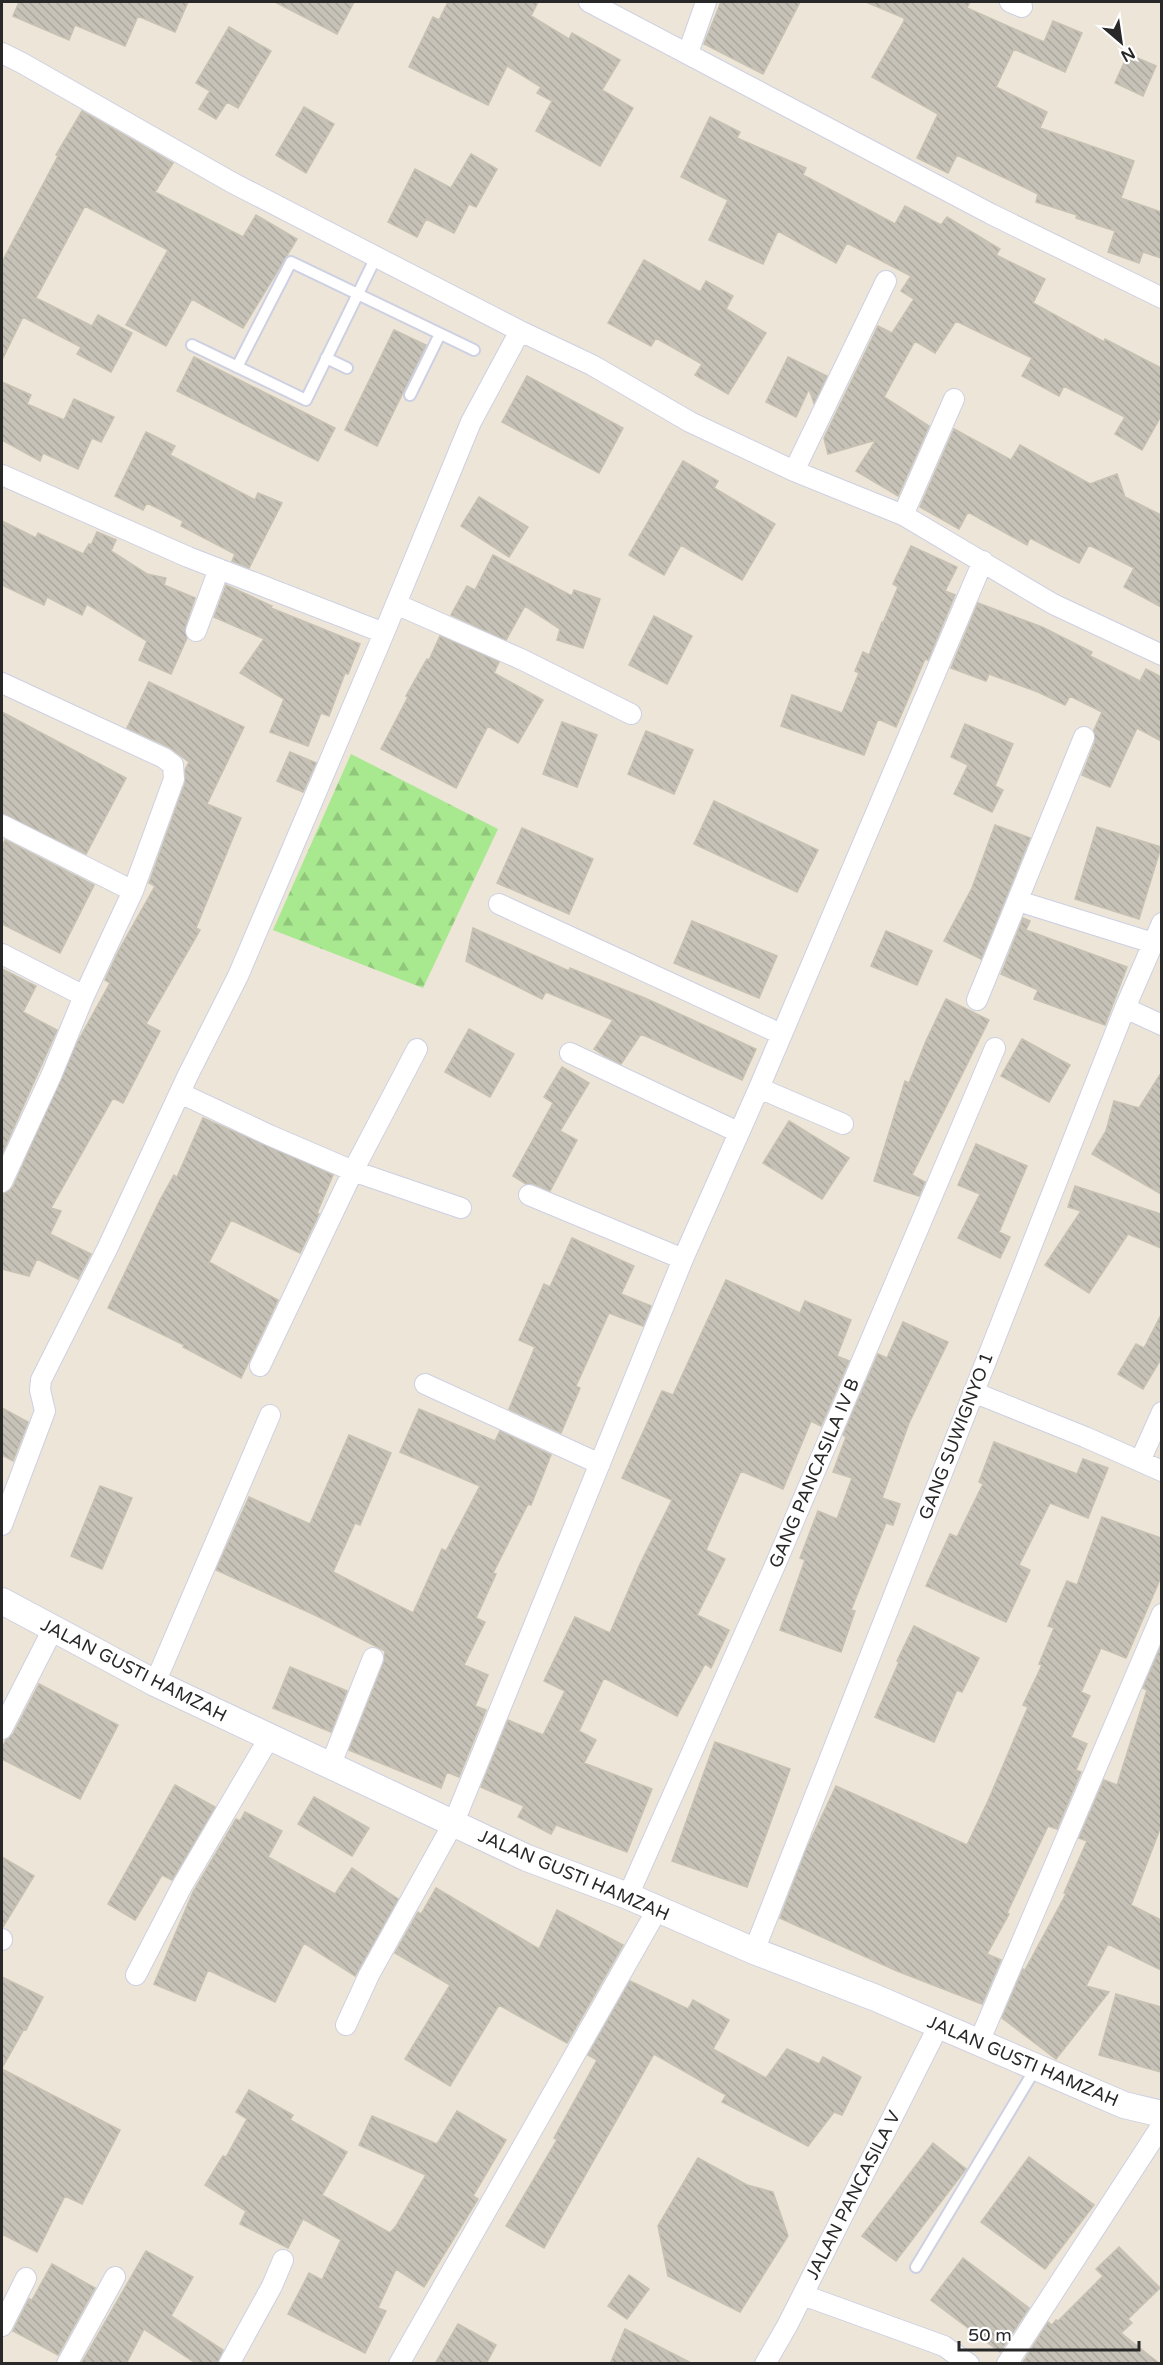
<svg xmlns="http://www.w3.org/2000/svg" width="1163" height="2365" viewBox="0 0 1163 2365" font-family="'Varela Round',sans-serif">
<defs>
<pattern id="forest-firs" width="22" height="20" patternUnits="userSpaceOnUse" patternTransform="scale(1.5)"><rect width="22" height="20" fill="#a8e88f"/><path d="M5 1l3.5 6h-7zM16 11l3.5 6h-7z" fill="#91c77b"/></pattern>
<pattern id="building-back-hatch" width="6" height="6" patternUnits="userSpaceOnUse" patternTransform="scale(1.5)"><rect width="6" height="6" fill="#c7c2b8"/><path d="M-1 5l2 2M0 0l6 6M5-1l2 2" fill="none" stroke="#aba79e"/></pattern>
</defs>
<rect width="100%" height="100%" fill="#ece5d8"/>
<path fill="url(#forest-firs)" d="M351,754L498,829L423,988L273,930Z"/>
<path fill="url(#building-back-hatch)" stroke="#c7c1b2" stroke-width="1.5" d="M19,2H188L175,32L138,16L125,46L75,25L69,40L13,16Z
M275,2H354L337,34Z
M448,2H538L531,16L569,39L572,33L620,60L602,90L633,108L600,166L536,131L552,101L537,93L541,87L507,66L488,105L409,67L433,17L439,20Z
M721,2H800L763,74L704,44Z
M866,2H970L967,8L1044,42L1053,21L1082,33L1065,72L1014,49L996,87L1047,112L1040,128L1134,161L1121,198L1161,212V258L1143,252L1139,263L1108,252L1115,231L1076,218L1077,215L1036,202L1038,194L957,155L948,173L917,158L938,114L872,77L904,21V18Z
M229,27L271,51L238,108L227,102L216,119L199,109L210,91L196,83Z
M1128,54L1156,66L1143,96L1115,83Z
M304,107L334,124L306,173L276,155Z
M82,111L173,163L155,192L243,237L256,215L297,239L243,328L192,299L166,346L126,325L168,250L85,206L36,298L92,326L98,315L132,333L111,372L77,354L81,347L23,317L2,360V262L58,156L56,155Z
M710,117L740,132L737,138L806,168L803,175L895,224L905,206L941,225L947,217L1000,249L996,255L1045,279L1033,303L1104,342L1105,339L1161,368V416L1142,450L1115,434L1125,417L1064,386L1059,396L1022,376L1032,358L956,321L935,353L915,341L884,397L929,426L898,496L856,471L876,440L828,454L824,438L878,326L892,333L914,299L901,291L911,276L847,243L836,263L778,231L763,264L709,240L728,200L681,177Z
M471,154L497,169L476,207L469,204L454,233L426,219L417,237L388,222L415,169L451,188Z
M644,260L700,292L706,281L733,296L726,309L766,333L728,394L695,375L702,364L656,338L651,346L608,323Z
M394,330L426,345L377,446L345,430Z
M194,357L335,428L318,461L177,391Z
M788,357L827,376L814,403L809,389L796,417L766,402Z
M527,376L623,428L599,473L502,422Z
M2,382L31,395L27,404L64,420L74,399L114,417L101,442L92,438L78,469L43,453L40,461L2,440Z
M954,429L1011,460L1020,445L1090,484L1117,474L1125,497L1161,515V607L1124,587L1134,568L1089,545L1079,563L1030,538L1027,545L968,512L959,529L920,507Z
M146,432L175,446L170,455L255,500L258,493L282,503L249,568L232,561L235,554L181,526L183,521L147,503L143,510L115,496Z
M683,461L718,481L714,488L775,524L742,580L681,545L664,575L629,555Z
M479,497L528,527L509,557L461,526Z
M2,521L36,538L38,533L83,554L89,544L91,545L97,532L116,540L111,551L147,574L166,578L164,585L195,598L185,627L187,638L171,674L139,660L147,641L87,604L82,615L47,597L44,605L2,585Z
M911,546L957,567L945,591L955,595L928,660L925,659L896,727L878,719L864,755L781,726L792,695L842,713L859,673L855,671L863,652L869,655L882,622L883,623L898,587L893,584Z
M493,555L572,596L574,590L600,599L583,648L557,640L560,629L525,606L506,640L451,615L467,586L475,590Z
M226,585L272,606L271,608L360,644L348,674L345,673L329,716L321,713L308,746L270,732L284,699L240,673L264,639L214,617Z
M978,603L1042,627L1092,652L1090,656L1140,681L1146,669L1161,677V741L1137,728L1110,787L1082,775L1095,742L1094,730L1102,712L1070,696L1065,705L1038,692L989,674L986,681L951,668Z
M654,616L692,636L667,684L629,665Z
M440,636L499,662L494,673L543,700L518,743L488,726L456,788L381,749L408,697L406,696L427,659L429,660Z
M149,682L244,727L207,804L241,818L196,928L200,930L146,1024L160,1031L123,1103L113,1098L51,1208L61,1211L50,1234L91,1254L78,1279L37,1259L29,1276L2,1269V1194L8,1192L13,1187L78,1041L110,983L105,980L119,950L155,886L149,883L185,783V770L189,762L169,747L127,728Z
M2,712L126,778L86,854L2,813Z
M562,722L597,735L577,787L543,774Z
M965,724L1013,744L995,786L1003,790L992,812L954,794L968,765L951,757Z
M646,731L693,750L674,794L628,774Z
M290,752L316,763L303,792L277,781Z
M714,801L818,850L797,892L694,844Z
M995,825L1030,838L981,959L944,941L972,888Z
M1097,827L1161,847L1139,919L1075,899Z
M522,828L593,859L569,914L497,883Z
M5,840L94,885L60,953L2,924V847Z
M1023,918L1030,921L1026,930L1127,967L1105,1025L1034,999L1038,990L1001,974Z
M692,921L777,956L759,998L674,963Z
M473,928L569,971L570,968L647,999L756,1049L742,1080L641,1034L621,1064L605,1056L594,1049L613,1020L546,992L542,999L466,961Z
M886,931L932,951L917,985L871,966Z
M2,969L36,986L23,1012L57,1030L2,1154Z
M946,999L989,1020L912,1175L925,1182L919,1196L874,1181L905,1081L909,1083L926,1041Z
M469,1029L514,1054L490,1097L445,1072Z
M1022,1039L1070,1065L1049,1102L1001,1076Z
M562,1067L589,1083L560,1131L577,1140L550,1191L534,1184H526L513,1176L553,1103L544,1097Z
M1161,1073V1194L1092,1154L1106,1131L1114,1101L1139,1108Z
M203,1118L333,1175L317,1213L319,1214L300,1253L231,1220L209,1262L278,1300L241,1378L183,1347L184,1345L108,1308L160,1200L174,1175L177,1177Z
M789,1121L849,1158L822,1199L763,1163Z
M976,1144L1027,1166L999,1232L1010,1237L1000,1258L958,1238L980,1194L958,1185Z
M1075,1186L1161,1214V1248L1128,1234L1089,1293L1045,1265L1081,1211L1068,1207Z
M572,1238L634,1266L621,1294L651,1306L643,1326L609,1313L576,1386L580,1388L561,1433L509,1409L535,1347L519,1340L544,1284L550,1287Z
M726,1280L800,1313L805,1301L851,1320L837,1356L849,1361L821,1426L811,1421L783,1489L741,1471L706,1550L725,1559L697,1615L729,1630L711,1668L705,1664L677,1716L604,1678L579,1731L596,1740L584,1763L652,1789L627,1852L556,1825L551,1834L518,1817L524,1806L481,1787L508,1720L543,1735L565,1691L544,1681L575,1617L610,1633L640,1564L672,1500L622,1478L662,1391L673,1395Z
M1161,1315V1359L1143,1389L1118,1374L1136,1344L1144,1348Z
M903,1322L948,1342L909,1423L882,1498L900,1504L893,1525L886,1523L851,1610L855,1611L841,1652L780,1630L805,1560L800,1558L818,1511L837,1519L852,1478L833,1472L846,1437L843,1435L878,1354L887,1358Z
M2,1408L28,1422L13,1461L2,1455Z
M419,1409L495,1441L500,1431L551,1455L531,1505L528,1504L493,1573L496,1574L476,1618L485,1622L464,1665L488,1675L475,1706L486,1710L459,1777L447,1772L441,1788L349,1750L384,1662L385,1651L317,1616L216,1570L249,1497L310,1524L349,1435L391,1453L360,1525L355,1523L333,1572L413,1613L442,1549L446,1551L480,1486L400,1452Z
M994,1442L1077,1474L1083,1459L1108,1468L1088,1518L1050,1503L1019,1565L1030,1570L1006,1622L926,1586L950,1534L957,1537L983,1484L979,1482Z
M100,1486L132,1498L102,1569L71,1556Z
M1102,1517L1161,1538V1577L1126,1658L1101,1648L1081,1692L1090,1696L1071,1737L1087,1744L1076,1770L1081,1772L1057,1829L1048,1826L1007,1913L1009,1914L987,1954L1001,1960L982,2004L897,1971L780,1918L806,1850L836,1786L967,1845L988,1801L1028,1707L1023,1705L1042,1665L1039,1664L1054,1628L1048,1626L1067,1581L1077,1585Z
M914,1626L979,1658L962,1692L957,1690L934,1742L875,1717L899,1662L897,1661Z
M1161,1646V1826L1131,1905L1161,1920V1970L1108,1944L1086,1986L1109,1992L1056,2059L1002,2018L1023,1969L1025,1970L1066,1894L1064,1893L1087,1841L1079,1838L1104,1780L1117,1785L1147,1690L1143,1688Z
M290,1667L347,1691L331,1732L273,1708Z
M39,1684L118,1725L80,1799L2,1759V1748L6,1740L13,1734Z
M715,1742L790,1769L747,1887L672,1861Z
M175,1785L215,1807L172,1880L162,1875L135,1920L108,1904Z
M314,1797L369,1828L352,1856L298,1824Z
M245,1812L282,1831L268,1857L335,1894L352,1868L398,1899L355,1976L304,1943L275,2002L208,1970L195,2001L154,1984L193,1892L236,1819L240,1821Z
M2,1857L34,1876L3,1927H2Z
M436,1888L539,1949L557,1910L623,1945L567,2043L499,2005L450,2086L405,2059L450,1985L395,1953L418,1912L421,1914Z
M2,1977L43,1997L26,2030L24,2029L2,2068Z
M630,1981L688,2009L693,2000L729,2020L713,2049L766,2078L787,2049L819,2064L823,2057L861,2077L842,2115L834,2112L808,2146L722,2102L726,2095L654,2054L544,2248L506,2226L557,2140L554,2138L597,2060L588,2055Z
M1116,1994L1161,2007V2072L1099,2055Z
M2,2069L120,2130L82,2204L65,2196L37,2252L2,2234Z
M249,2090L293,2115L290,2120L347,2152L322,2195L390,2233L396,2226L426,2175L359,2145L372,2116L437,2144L457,2111L506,2140L473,2196L478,2199L424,2287L396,2269L378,2308L386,2311L365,2353L288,2314L309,2273L322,2280L341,2240L303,2219L288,2248L240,2224L246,2211L205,2185L223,2156L226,2157L247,2119L236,2112Z
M933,2143L966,2169L896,2261L862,2236Z
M1029,2157L1094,2205L1045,2269L981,2222Z
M698,2158L747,2185L773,2192L788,2236L740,2312L668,2276L658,2226Z
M1119,2247L1160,2288L1128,2319L1132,2323L1121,2333L1160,2364H1022L1048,2322L1052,2325L1056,2320L1058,2321L1103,2276L1096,2269Z
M146,2251L193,2277L171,2316L223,2350L217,2364H197L144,2329L126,2364H81Z
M963,2258L1029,2308L1000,2352L931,2300Z
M52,2264L95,2288L58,2355L13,2331L29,2299L32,2300Z
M629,2275L649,2289L627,2319L608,2306Z
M458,2324L496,2345L486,2364H435Z
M625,2329L693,2364H610Z"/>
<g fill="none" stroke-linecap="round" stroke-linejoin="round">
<g stroke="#cdd0e3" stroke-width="14">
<path id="service" d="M192,345L306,400L376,257
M326,358L347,368
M237,367L291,262L474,350
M410,395L440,334
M916,2267L1037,2066"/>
</g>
<g stroke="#cdd0e3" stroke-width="22">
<path id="minor" d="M589,2L991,214L1162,298
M1010,2L1022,7
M2,53L22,63L231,182L520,331
M688,53L706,2
M794,471L886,281
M2,475L188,557L384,633
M903,515L954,399
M396,604L523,660L631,714
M196,631L219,569
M2,683L164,758L173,765L174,779L133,891L84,996L2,954
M2,825L133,891
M1018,901L1153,943
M499,904L781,1034
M977,1000L1084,737
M1125,1008L1162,1025
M570,1053L738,1132
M759,1088L843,1124
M180,1093L269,1135L353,1171L417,1049
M2,1182L51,1076L84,996
M529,1195L683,1259
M260,1366L353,1171L461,1208
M425,1384L600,1464
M973,1392L1085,1437L1162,1471
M1140,1461L1162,1412
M2,1525L45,1411L40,1390L41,1380L108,1247L188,1075L238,976L384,633L471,422L520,331L592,365L690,422L794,471L903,515L1053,604L1162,655
M155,1683L270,1415
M2,1729L53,1629
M331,1764L373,1658
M628,1896L776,1563L995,1048
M2,1940V1939
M754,1951L1125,1008L1162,923
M136,1975L182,1886L269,1738
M346,2025L369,1975L454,1822L683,1259L759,1088L983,561
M979,2042L1162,1614
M802,2297L814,2299L944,2346L969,2364
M2,2326L26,2278
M67,2364L115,2277
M229,2364L272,2286L283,2260
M399,2364L657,1910
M765,2364L787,2326L939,2025
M1007,2364L1162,2125"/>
</g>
<g stroke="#cdd0e3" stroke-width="28">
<path id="tertiary" d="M2,1601L155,1683L527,1858L628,1896L754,1951L876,1998L1124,2105L1162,2114"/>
</g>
<use href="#service" stroke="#fff" stroke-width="10"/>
<use href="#minor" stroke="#fff" stroke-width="20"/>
<use href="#tertiary" stroke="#fff" stroke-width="26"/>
</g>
<g text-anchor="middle" stroke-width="5" stroke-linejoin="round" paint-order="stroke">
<g font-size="18" fill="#282828" stroke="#fff">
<text transform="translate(956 1436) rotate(-69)" y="6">GANG SUWIGNYO 1</text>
<text transform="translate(814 1473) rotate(-67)" y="6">GANG PANCASILA IV B</text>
<text transform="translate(134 1670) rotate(27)" y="6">JALAN GUSTI HAMZAH</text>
<text transform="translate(574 1875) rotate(23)" y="6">JALAN GUSTI HAMZAH</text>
<text transform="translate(1023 2061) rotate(23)" y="6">JALAN GUSTI HAMZAH</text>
<text transform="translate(853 2195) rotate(-63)" y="6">JALAN PANCASILA V</text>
</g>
</g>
<rect width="1163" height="2365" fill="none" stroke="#282828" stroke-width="6"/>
<g transform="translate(1121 42) rotate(151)" stroke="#ffffff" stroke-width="4.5" paint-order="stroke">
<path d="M0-4.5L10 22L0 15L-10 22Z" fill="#282828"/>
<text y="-9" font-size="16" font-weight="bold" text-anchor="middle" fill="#282828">N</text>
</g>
<path d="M959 2341v9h180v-9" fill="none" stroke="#282828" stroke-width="3"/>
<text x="968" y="2341" font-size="18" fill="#282828" stroke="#ffffff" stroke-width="4.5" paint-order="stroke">50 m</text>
</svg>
